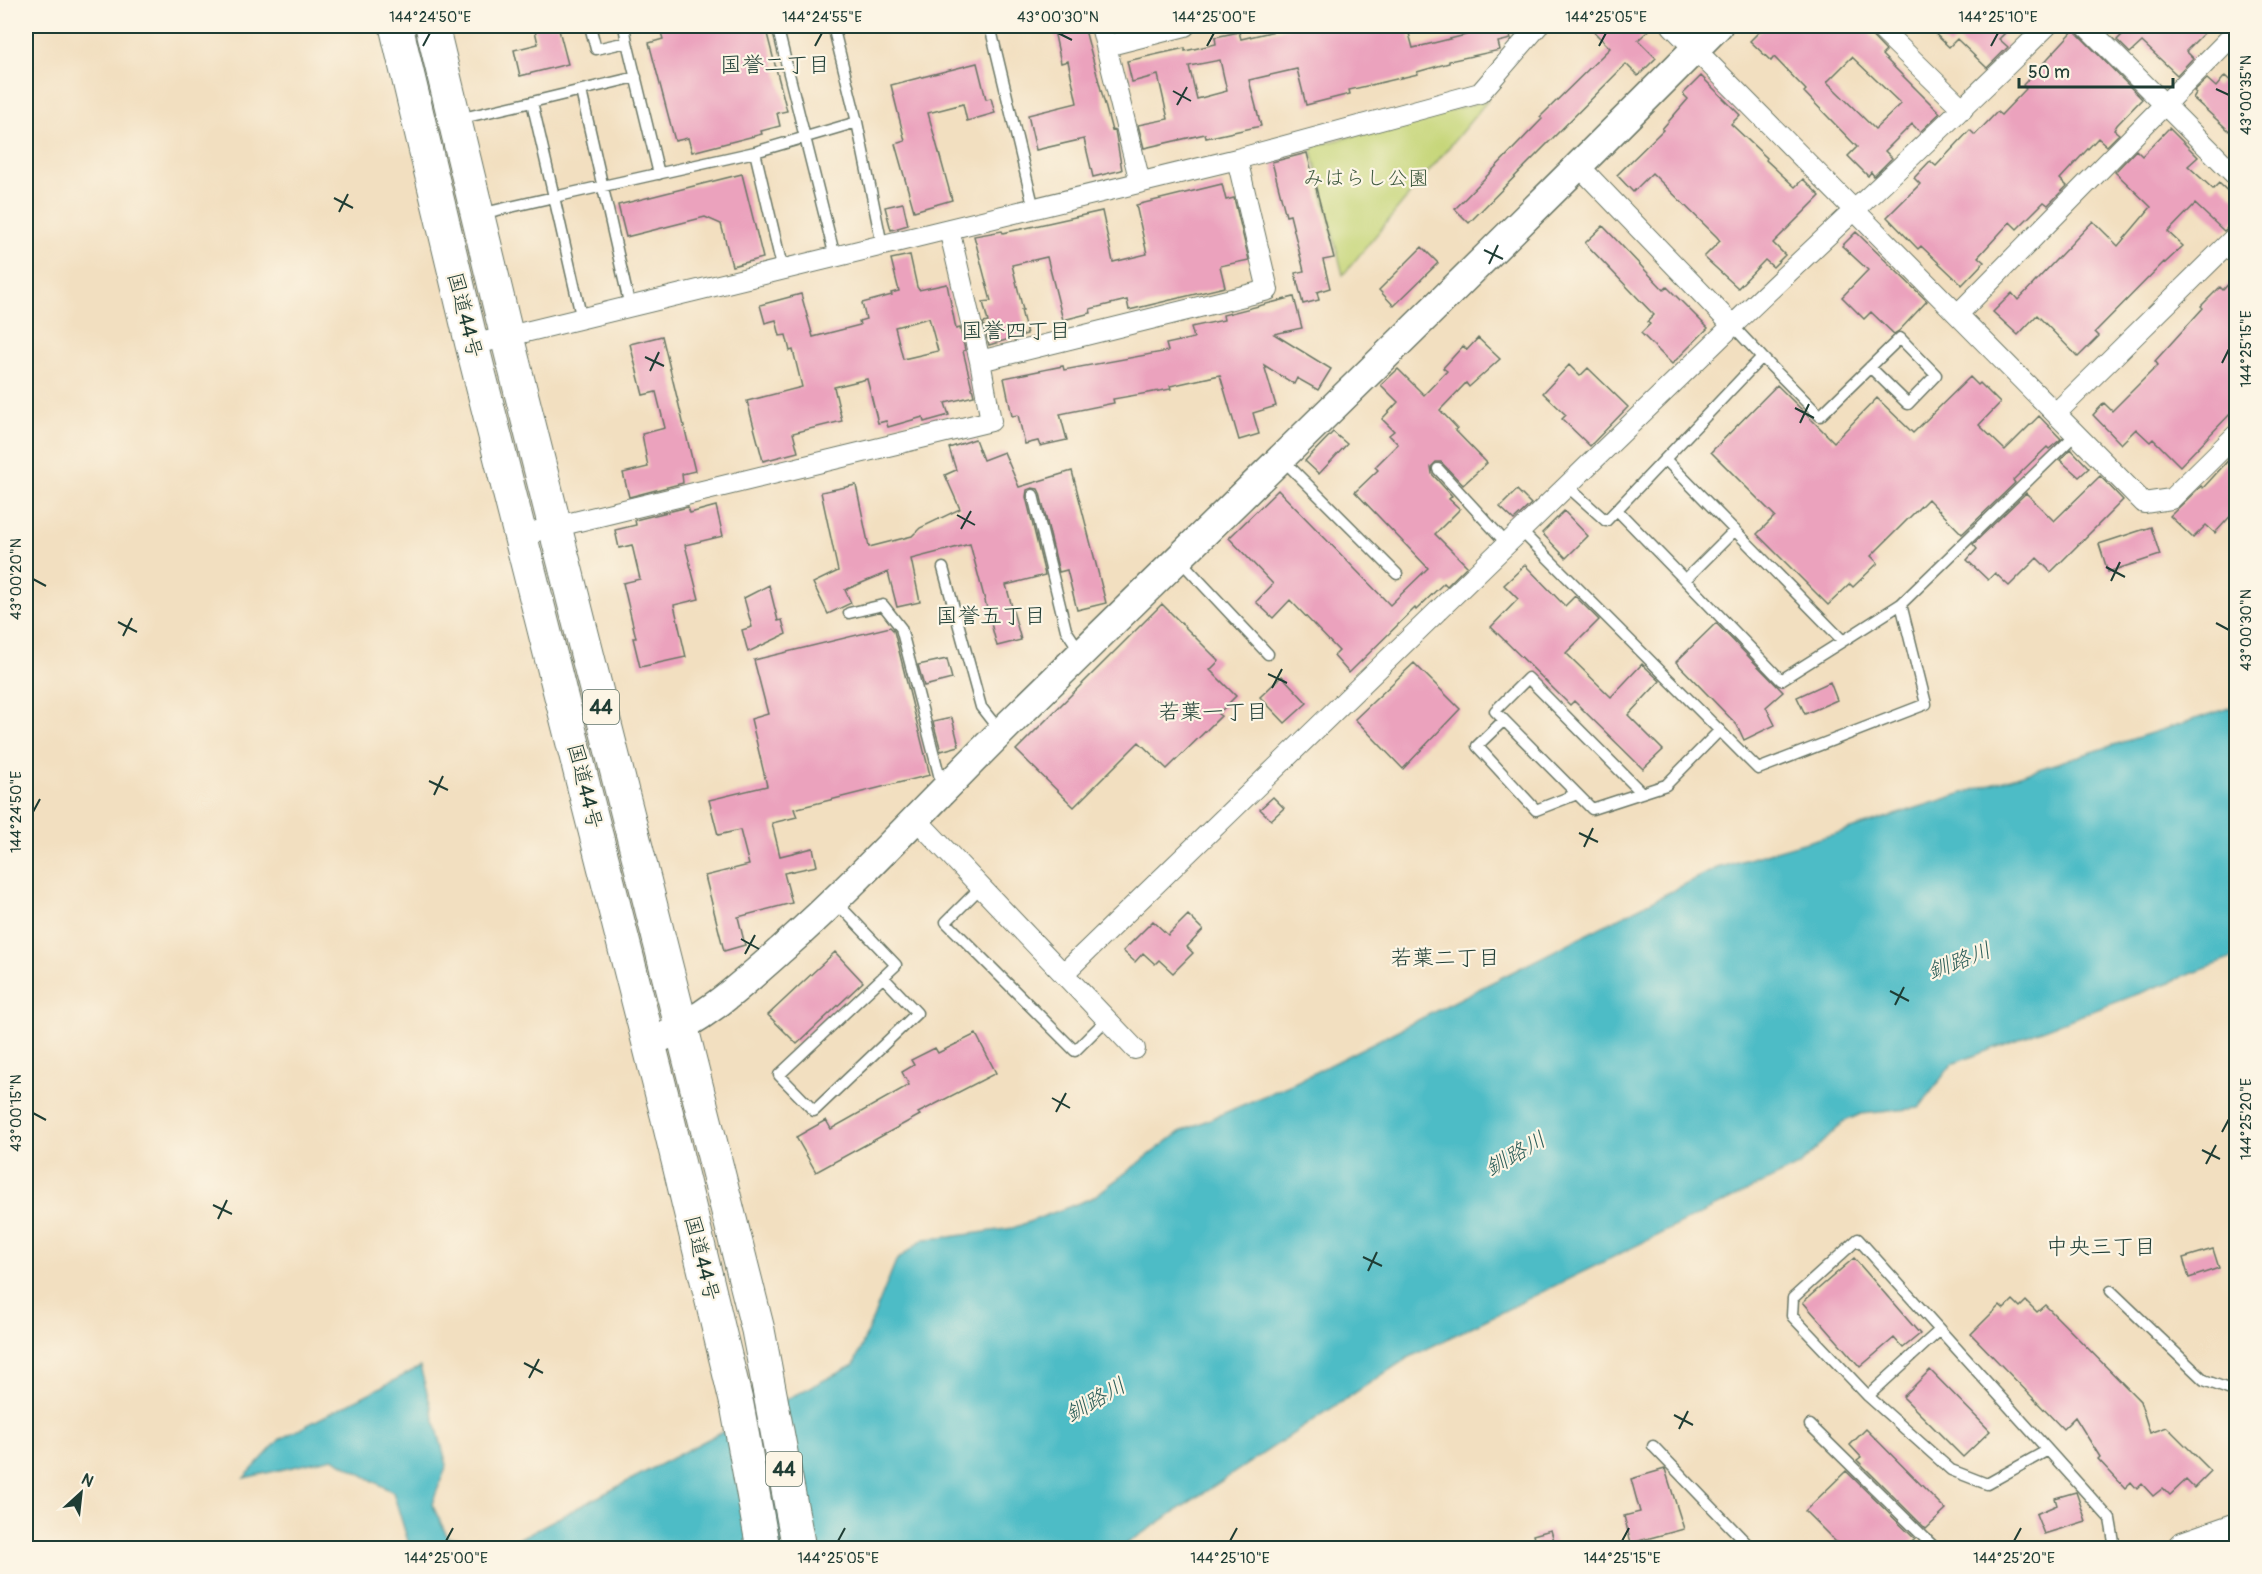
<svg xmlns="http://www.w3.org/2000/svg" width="2262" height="1574" viewBox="0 0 2262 1574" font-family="Pangolin,'Klee One',sans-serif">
<rect width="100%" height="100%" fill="#fcf5e5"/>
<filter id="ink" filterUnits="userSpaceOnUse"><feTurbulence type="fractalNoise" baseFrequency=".0167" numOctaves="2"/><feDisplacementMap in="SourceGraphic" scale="12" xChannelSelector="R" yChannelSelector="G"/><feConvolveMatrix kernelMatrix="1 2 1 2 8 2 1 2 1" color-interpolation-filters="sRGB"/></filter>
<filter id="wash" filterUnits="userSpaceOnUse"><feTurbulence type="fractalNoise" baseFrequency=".008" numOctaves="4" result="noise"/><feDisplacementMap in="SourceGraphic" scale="24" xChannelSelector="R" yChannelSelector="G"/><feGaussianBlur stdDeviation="1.35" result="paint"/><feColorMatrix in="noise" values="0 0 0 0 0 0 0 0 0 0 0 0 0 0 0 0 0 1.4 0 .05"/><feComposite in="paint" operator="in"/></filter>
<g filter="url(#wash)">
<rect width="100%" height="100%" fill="#f2dfc0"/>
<path fill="#c5d577" stroke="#728956" stroke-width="1.5" d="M1488,100L1343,275L1311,147Z"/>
<path fill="#4ebcc6" stroke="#367c7d" stroke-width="1.5" d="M2236,706V957L1952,1064L1919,1108L1861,1114L1845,1121L1800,1165L1406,1359L1120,1548H482L520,1538L716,1435L854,1365L896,1261L924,1239L950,1237L1013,1228L1092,1198L1180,1132L1294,1083L1717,868L1838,833Z
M420,1367L447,1465L432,1504L448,1538L465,1539L467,1548H410L393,1492L333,1458L244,1478L280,1439Z"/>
<g id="blocks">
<path fill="#eba2bd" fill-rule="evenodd" d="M534,26H558L568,64L520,76L514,50L538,44Z
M659,26H765L787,111L777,113L780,126L761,131L762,134L692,152L688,138L675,141L649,43L663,39Z
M1053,26H1084L1112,131L1115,130L1122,170L1093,177L1084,139L1036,150L1028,115L1077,103L1068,61L1061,63Z
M1296,26H1407L1413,48L1466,35L1464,28L1478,26H1508L1511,39L1498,42L1500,50L1449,61V63L1417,72L1418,74L1349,90L1350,94L1306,105L1297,69L1249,80L1261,126L1206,138L1205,134L1144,148L1138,125L1168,119L1158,75L1132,82L1127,61L1185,48V51L1216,44L1215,37L1239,32L1241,39ZM1220,60L1227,91L1197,99L1189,66Z
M1588,26H1654L1638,40L1656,58L1638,76L1626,64L1469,223L1455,209L1542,119L1540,117L1610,48Z
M1765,26H1862L1886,51L1882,55L1940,113L1920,132L1912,124L1885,151L1892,158L1874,176L1871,172L1868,176L1848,156L1857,147L1804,92L1806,90L1774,57L1771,61L1750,41ZM1852,57L1901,104L1875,129L1827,82Z
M1927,26H2012L1999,39L2008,47L1987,68L1957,39L1949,47Z
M2125,26H2211L2186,51L2193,58L2177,75L2142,42L2130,53L2117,40L2128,29Z
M2074,30L2142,99L2117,125L2114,130L2119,134L2107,146L2098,138L2060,179L2067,186L2048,205L2044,202L2017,229L2010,222L1978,257L1984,262L1962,285L1921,246L1918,249L1887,217L1920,184L1914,178L1930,161L1936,166L1970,130L1975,135L1997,112L2001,115L2026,89L2023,85Z
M977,63L986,99L991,98L995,113L967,121L963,104L928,113L952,200L914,211L895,144L905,141L891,85Z
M1701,76L1740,115L1731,124L1767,158L1766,160L1795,187L1803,179L1820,196L1773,243L1785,255L1773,267L1765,260L1738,288L1704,257L1720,241L1717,237L1652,173L1633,192L1617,175L1663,130L1662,129L1688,99L1683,94Z
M2225,76L2236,86V137L2193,98L2196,93L2194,91L2207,79L2216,87Z
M2169,128L2198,157L2188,166L2213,189L2219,183L2236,199V220L2224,231L2195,204L2168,232L2183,246L2165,263L2164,262L2095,332L2099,336L2078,357L2037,315L2018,335L1993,312L2012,293L2018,300L2093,221L2118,246L2151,207L2115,172L2136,150L2142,156Z
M1307,153L1334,258L1323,260L1330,288L1317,292L1319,300L1303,304L1295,273L1304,271L1290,215L1286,216L1272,162Z
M742,174L763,258L732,266L721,224L705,217L626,237L618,205Z
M1222,184L1226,200L1234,198L1249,260L1220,266L1225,287L1129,310L1127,300L1090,309L1091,313L1063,320L1047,257L1012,265L1023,310H1021L1027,334L989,345L983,323L988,322L983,302L991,301L974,236L1002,231L1003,233L1102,211L1113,262L1147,254L1136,205Z
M903,203L908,225L891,230L885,207Z
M1603,226L1664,290L1667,287L1708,328L1672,364L1641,333L1650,324L1647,322L1654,315L1585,243Z
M1856,232L1927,301L1899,331L1894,334L1871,312L1864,319L1842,297L1868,270L1842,246Z
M1422,247L1438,263L1394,306L1379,290Z
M910,255L917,287L919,290L947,284L956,329L960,328L965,350L963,351L974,396L945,403L949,415L924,422L923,417L888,427L886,421L878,423L867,379L834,387L842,421L793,433L798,452L763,461L747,401L802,387L793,350L790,351L786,335L780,336L776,320L765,323L760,305L801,294L813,337L860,325L859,321L866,319L862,303L892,295L891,293L899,291L891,259ZM929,318L938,351L903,359L895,327Z
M2236,276V408L2180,466L2153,439L2150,442L2136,429L2121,444L2093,415L2104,403L2112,411L2158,365L2155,361L2203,308L2201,306L2220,287L2223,290Z
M1294,297L1302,328L1274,334L1331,369L1318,390L1297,378L1294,384L1264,365L1276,406L1253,413L1259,434L1239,440L1220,375L1170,386L1171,389L1113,399L1114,403L1060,414L1067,440L1040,446L1038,441L1025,444L1018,415L1012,416L1004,378L1063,366L1064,370L1168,351L1166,344L1194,338L1191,327L1224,320L1223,315Z
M662,336L695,471L682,474L683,483L629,497L623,473L648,467L642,434L665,428L656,392L643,395L630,344Z
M1478,338L1500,359L1469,387L1466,383L1440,410L1457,428L1455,430L1487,463L1463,485L1441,462H1436L1431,467L1432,474L1452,496L1449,499L1460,509L1435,534L1467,566L1447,586L1444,583L1416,610L1415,608L1349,673L1334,656L1339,651L1290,600L1273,618L1256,602L1273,584L1229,538L1278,490L1390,605L1428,568L1355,492L1378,470L1375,467L1398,444L1389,435L1394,431L1382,419L1398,402L1381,385L1398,369L1424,395L1447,371L1443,368L1463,346L1467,350Z
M1569,365L1580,376L1588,368L1628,407L1590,446L1562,419L1566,415L1543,393Z
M1970,377L1978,385L1980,383L2000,403L1979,425L2005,450L2039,416L2061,439L2049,449L2047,447L2013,480L2015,483L1962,534L1928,499L1871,556L1878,563L1853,587L1850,584L1828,605L1757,534L1775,516L1711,452L1777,385L1834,442L1877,398L1913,433Z
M1333,432L1347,444L1319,474L1305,461Z
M975,439L983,460L1004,452L1019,487L1072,471L1106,603L1077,610L1067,570L1059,572L1040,493L1038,489L1032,488L1027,490L1026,497L1045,575L1006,585L1021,640L997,646L970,544L911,559L920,602L897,607L888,572L845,590L851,603L828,614L813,583L838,571L821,492L856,485L869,547L912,536L920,528L960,509L945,475L956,470L949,448Z
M2071,449L2089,468L2079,477L2060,460Z
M2236,452V510L2215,533L2206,525L2193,538L2170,516L2201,486L2203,488Z
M2100,476L2123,500L2051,572L2037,558L2009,586L1995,573L1988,580L1967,560L1977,549L1973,544L2026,493L2054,521Z
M1517,490L1531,504L1514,520L1500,507Z
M716,506L723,536L685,545L699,599L674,605L686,657L640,667L633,638H636L623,583L640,579L632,545L619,548L615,530L636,525L635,520L688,507L690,513Z
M1564,511L1588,536L1566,558L1542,533Z
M2151,527L2160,555L2108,572L2099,544Z
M1525,565L1565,606L1575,596L1599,620L1566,653L1611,697L1642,664L1660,681L1628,715L1663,750L1643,769L1574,701L1570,705L1491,627L1518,599L1504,585Z
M769,585L778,621L782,620L786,634L748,652L742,630L752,627L744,598Z
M1162,604L1219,661L1210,670L1236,696L1218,714L1221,716L1167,769L1139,742L1074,807L1016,750Z
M1716,623L1783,692L1766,707L1775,725L1744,740L1737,725L1676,662Z
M890,627L894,631L930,775L794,809L797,817L772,823L780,856L813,848L817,866L784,873L792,903L738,917L745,945L724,951L705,876L749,865L740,830L718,835L709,800L767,786L751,719L768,714L754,660Z
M947,659L952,679L924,686L918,665Z
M1414,663L1460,709L1403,769L1355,719Z
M1282,676L1307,703L1285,723L1260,697Z
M1830,682L1837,700L1805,714L1797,697Z
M952,718L959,746L941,751L933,722Z
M1273,797L1284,808L1271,820L1260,809Z
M1188,915L1203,930L1187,947L1193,953L1173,973L1159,960L1155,964L1143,953L1135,962L1123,951L1153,921L1168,935Z
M835,952L863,982L797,1044L768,1015Z
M976,1034L996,1073L918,1113L920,1115L816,1172L796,1137L826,1120L831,1129L909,1085L902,1072L914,1065L911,1060L935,1048L938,1053Z
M2213,1249L2219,1268L2189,1278L2183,1258Z
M1854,1258L1920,1334L1903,1348L1894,1338L1860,1367L1803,1302Z
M2013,1300L2020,1307L2026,1301L2037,1312L2045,1305L2140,1401L2150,1433L2167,1427L2211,1471L2194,1488L2186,1480L2170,1495L2163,1488L2153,1496L2142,1484L2137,1489L2131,1482L2125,1488L2098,1459L2100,1457L2075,1417L2063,1429L1971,1334L2000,1305L2004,1309Z
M1930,1370L1990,1431L1963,1457L1903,1397Z
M1866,1429L1946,1510L1926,1529L1857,1460L1861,1457L1850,1445Z
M1665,1469L1684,1529L1631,1543L1624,1516L1640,1512L1631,1479Z
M1846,1471L1915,1539L1906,1548H1842L1805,1511Z
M2076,1492L2086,1521L2044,1534L2036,1514L2057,1505L2055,1498Z
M1551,1530L1556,1548H1537L1533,1535Z"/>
</g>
</g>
<g filter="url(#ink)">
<use href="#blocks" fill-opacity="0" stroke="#697665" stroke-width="1.5"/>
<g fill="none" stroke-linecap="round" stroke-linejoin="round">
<g stroke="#697665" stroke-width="13">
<path id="lane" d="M590,26L596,49L627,42L659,174
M624,26L627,42
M777,26L835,257
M833,26L857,122L882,245
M990,26L1034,209
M581,91L630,307
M532,102L636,77
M458,119L532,102L554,197L480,214
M755,152L857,122
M582,320L554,197L755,152L783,271
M1762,357L1820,416L1900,338L1936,375L1908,404L1870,367
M1665,459L1843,641L1901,604L2077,433
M1283,460L1397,574
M1438,469L1508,545
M1567,486L1606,521L1762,357L1732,325
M1033,495L1066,630L1080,651
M1617,510L1685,580
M1735,530L1685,580L1781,680L1843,641
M1522,532L1758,769L1926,704L1901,604
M1178,558L1268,654
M943,568L981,707L999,730
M849,613L883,605L901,628L942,786
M1504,720L1477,746L1536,810L1577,794
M1642,793L1528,678L1495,711L1592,809L1666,785L1720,730
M981,887L946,922L1075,1051L1107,1019
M836,902L896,965L779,1075L814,1111L917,1013L883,977
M2111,1291L2204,1380L2236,1392
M1868,1396L1940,1330
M1810,1425L1935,1548
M1653,1446L1751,1548
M2048,1450L1987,1484L1951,1470L1868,1396L1792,1316L1793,1298L1858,1239L2110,1519L2115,1548"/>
</g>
<g stroke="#697665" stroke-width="22">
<path id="street" d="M1101,26L1140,182
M1672,26L2144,503L2171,499L2236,435
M1878,26L1963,109
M2086,26L2236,176
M1106,46L1185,26
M1578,165L1732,325
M1958,314L2236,32
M472,345L1237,159L1480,93L1538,26
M980,361L1268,290L1237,159
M2057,412L2236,236
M521,535L991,421L980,361L949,229
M916,819L1135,1049
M1064,973C1286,758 1508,543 1730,328C1835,227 1943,129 2047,26"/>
</g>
<g stroke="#697665" stroke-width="31">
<path id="secondary" d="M650,1043C705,1019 738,988 782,949C862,878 933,799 1009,724C1246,492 1485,261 1718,26"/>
</g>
<g stroke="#697665" stroke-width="35">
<path id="highway" d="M396,26L472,345L667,1115L737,1405L763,1548
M432,26L507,337L758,1330L799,1548
M2184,1548L2236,1530"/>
</g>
<use href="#lane" stroke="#fff" stroke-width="10"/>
<use href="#street" stroke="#fff" stroke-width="20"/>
<use href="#secondary" stroke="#fff" stroke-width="28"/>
<use href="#highway" stroke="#fff" stroke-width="33"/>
</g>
</g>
<path fill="none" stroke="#1f3d34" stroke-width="2" d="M1058,33L1072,40M423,46L430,33M815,46L822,33M1207,46L1214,33M1599,46L1606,33M1991,46L1998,33M2216,89L2229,95M1173,91L1191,101M1177,105L1187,87M334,198L353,208M339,212L348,194M1484,250L1503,259M1489,264L1498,245M645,357L664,366M2222,363L2229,349M650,371L659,352M1795,408L1814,418M1800,423L1809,404M957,515L975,525M961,529L971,511M2106,567L2125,577M33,579L46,586M2111,581L2120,562M118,622L137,632M2216,623L2229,630M123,636L132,618M1268,674L1287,683M1272,688L1282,669M429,781L448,790M434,795L443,776M33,812L40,799M1579,833L1598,842M1584,847L1593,828M741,939L759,949M745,954L755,935M1890,991L1909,1001M1895,1005L1904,987M1052,1098L1070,1108M1056,1112L1066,1093M33,1113L46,1120M2222,1132L2229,1119M2202,1150L2220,1159M2206,1164L2216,1145M213,1205L232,1214M218,1219L227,1200M1363,1257L1382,1266M1368,1271L1377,1252M524,1363L543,1373M529,1378L539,1359M1674,1415L1693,1425M1679,1429L1688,1411M446,1541L453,1528M838,1541L845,1528M1230,1541L1237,1528M1622,1541L1629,1528M2014,1541L2021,1528"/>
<g text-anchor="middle" stroke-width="4.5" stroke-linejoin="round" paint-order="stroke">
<g fill="#fcf5e5" stroke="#617469" stroke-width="1.5">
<rect x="583" y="690" width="36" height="34" rx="4.5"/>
<rect x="766" y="1452" width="36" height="34" rx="4.5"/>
</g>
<g font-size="20" font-weight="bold" fill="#1f3d34">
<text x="601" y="714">44</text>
<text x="784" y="1476">44</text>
</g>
<g font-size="21" fill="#405b41" stroke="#fcf5e5">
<text x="1366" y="185">みはらし公園</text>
</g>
<g font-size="21" fill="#1f3d34" stroke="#fcf5e5">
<text transform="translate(465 315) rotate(76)" y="7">国道44号</text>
<text transform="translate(585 786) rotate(76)" y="7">国道44号</text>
<text transform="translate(702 1258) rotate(76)" y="7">国道44号</text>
</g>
<g font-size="22" fill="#1f3d34" stroke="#fcf5e5">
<text x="775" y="72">国誉二丁目</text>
<text x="1016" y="338">国誉四丁目</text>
<text x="991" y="623">国誉五丁目</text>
<text x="1213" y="719">若葉一丁目</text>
<text x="1445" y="965">若葉二丁目</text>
<text x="2101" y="1254">中央三丁目</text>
</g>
<g font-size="22" font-style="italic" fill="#2b5d58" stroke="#fcf5e5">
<text transform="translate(1959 960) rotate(-21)" y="8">釧路川</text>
<text transform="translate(1515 1153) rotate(-30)" y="8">釧路川</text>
<text transform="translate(1095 1399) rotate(-30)" y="8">釧路川</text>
</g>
</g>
<rect width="2262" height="1574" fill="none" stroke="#fcf5e5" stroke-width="66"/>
<g transform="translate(81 1493) rotate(27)" stroke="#fcf5e5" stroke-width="4.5" paint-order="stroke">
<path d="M0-4.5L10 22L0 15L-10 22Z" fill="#1f3d34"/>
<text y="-9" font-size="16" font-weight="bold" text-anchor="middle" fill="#1f3d34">N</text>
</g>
<path d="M2019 78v9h154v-9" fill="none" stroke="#1f3d34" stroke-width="3"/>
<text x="2028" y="78" font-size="18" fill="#1f3d34" stroke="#fcf5e5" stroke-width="4.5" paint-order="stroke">50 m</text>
<rect x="33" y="33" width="2196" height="1508" fill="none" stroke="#1f3d34" stroke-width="2"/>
<g font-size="15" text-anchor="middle" fill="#1f3d34">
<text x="430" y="22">144°24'50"E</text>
<text x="822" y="22">144°24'55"E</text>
<text x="1058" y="22">43°00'30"N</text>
<text x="1214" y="22">144°25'00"E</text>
<text x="1606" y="22">144°25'05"E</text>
<text x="1998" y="22">144°25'10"E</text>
<text transform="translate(2246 95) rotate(-90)" y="5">43°00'35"N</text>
<text transform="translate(2246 349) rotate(-90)" y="5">144°25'15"E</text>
<text transform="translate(16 579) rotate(-90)" y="5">43°00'20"N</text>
<text transform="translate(2246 630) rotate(-90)" y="5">43°00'30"N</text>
<text transform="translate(16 812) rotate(-90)" y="5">144°24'50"E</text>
<text transform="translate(16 1113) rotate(-90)" y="5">43°00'15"N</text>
<text transform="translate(2246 1119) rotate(-90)" y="5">144°25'20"E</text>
<text x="446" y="1563">144°25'00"E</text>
<text x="838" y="1563">144°25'05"E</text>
<text x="1230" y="1563">144°25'10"E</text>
<text x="1622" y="1563">144°25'15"E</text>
<text x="2014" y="1563">144°25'20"E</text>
</g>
</svg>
